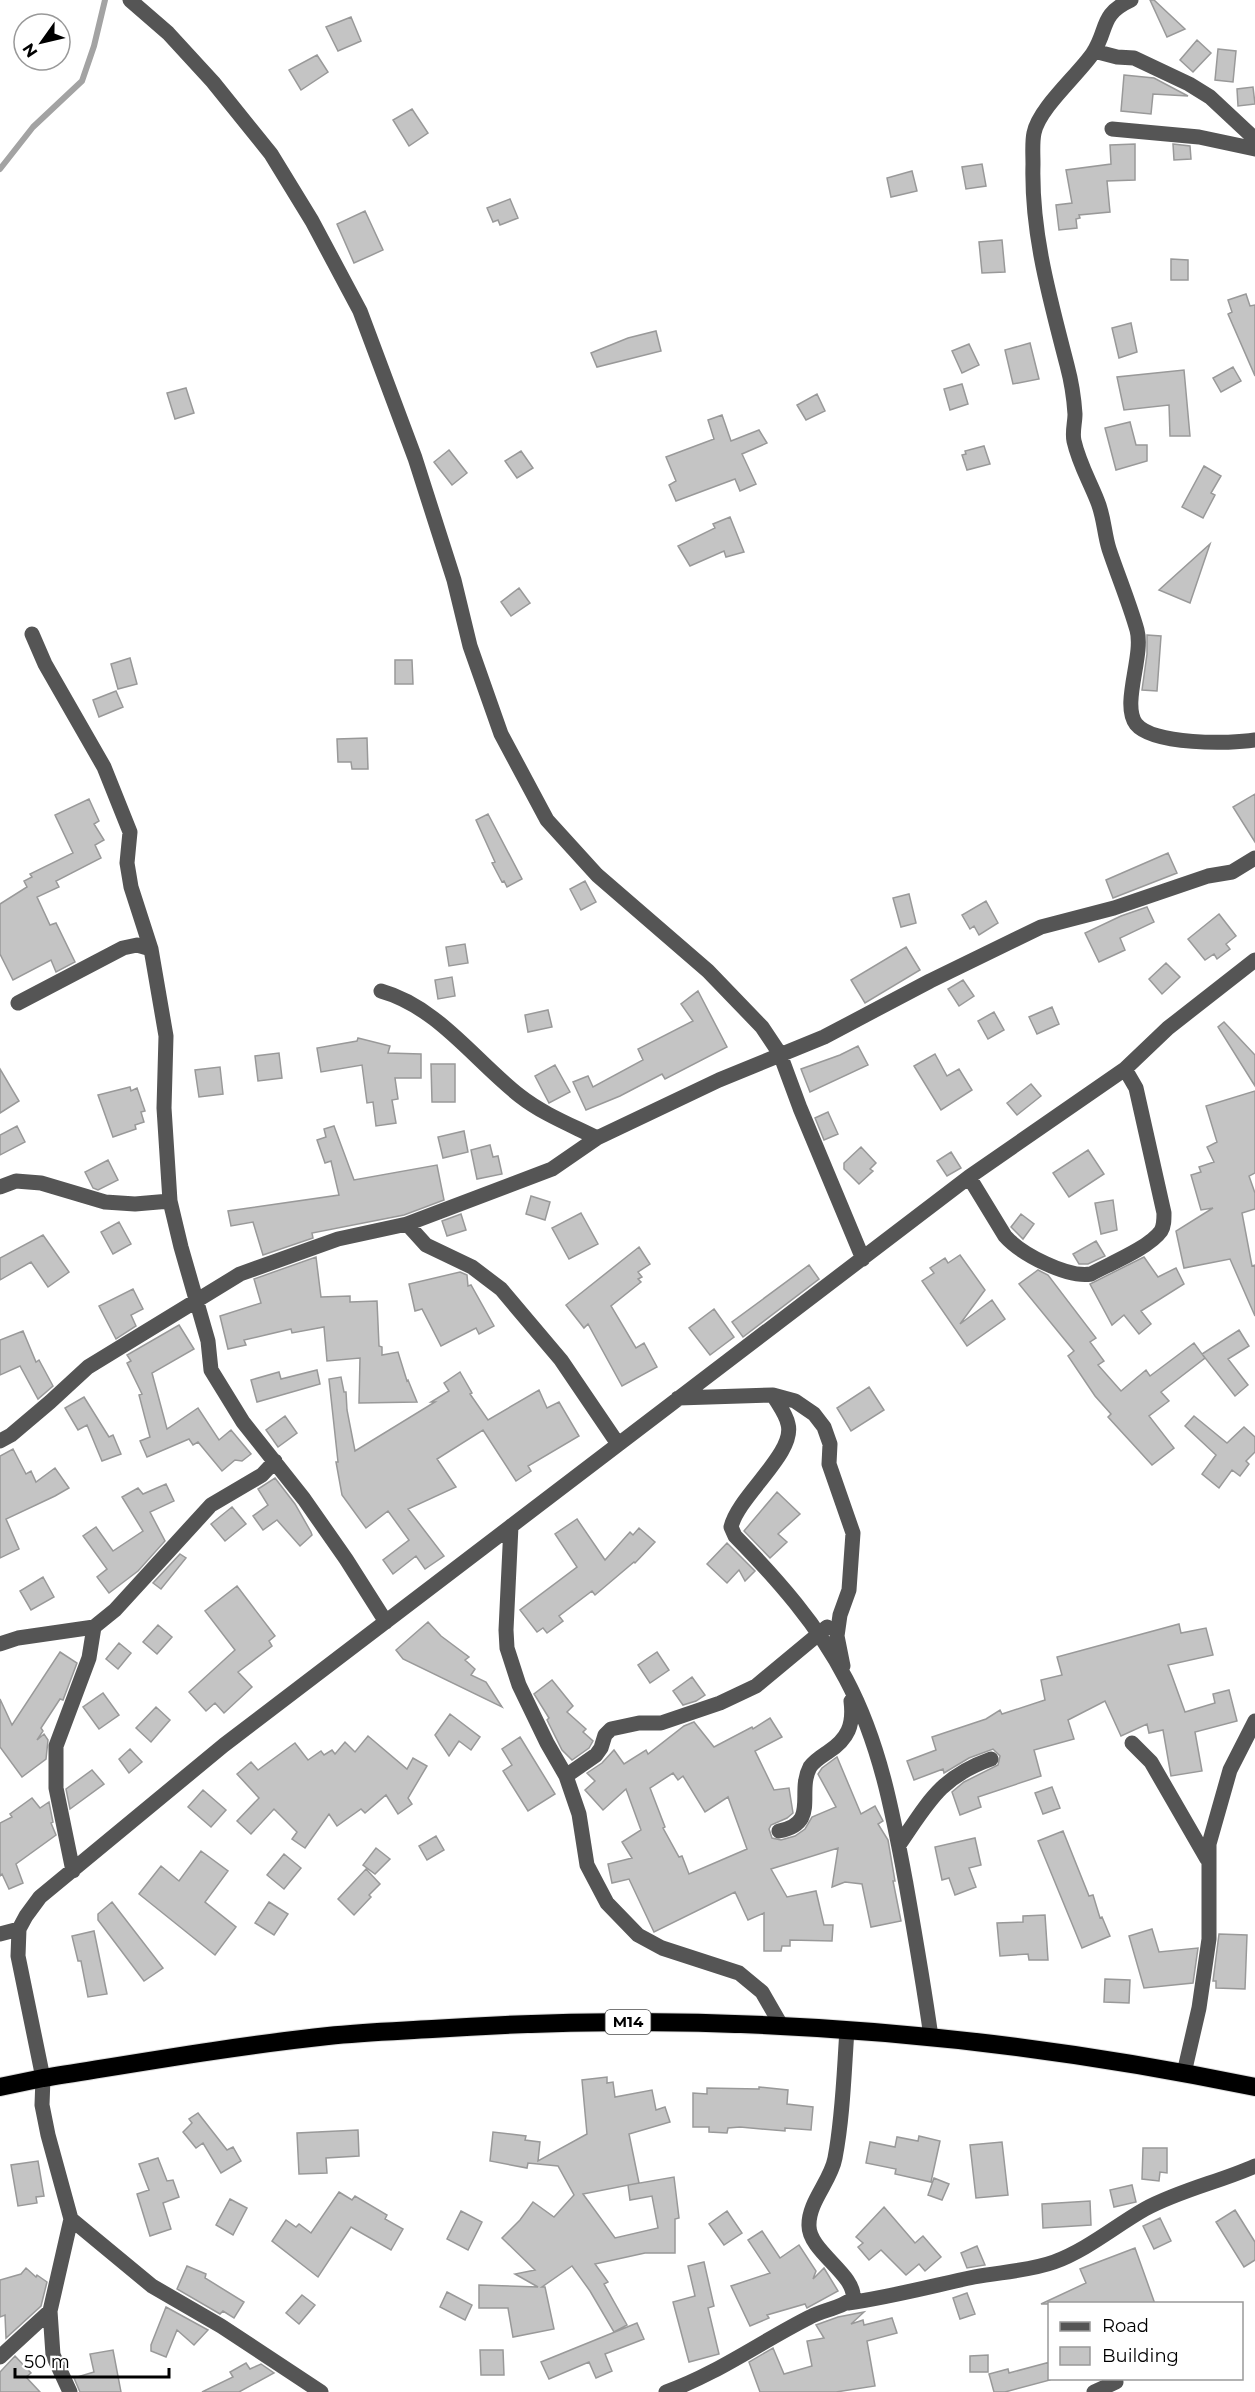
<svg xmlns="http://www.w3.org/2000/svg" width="1255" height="2392" viewBox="0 0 1255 2392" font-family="Montserrat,sans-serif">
<rect width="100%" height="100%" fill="#fff"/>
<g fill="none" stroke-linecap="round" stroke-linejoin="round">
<path stroke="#a3a3a3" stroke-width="6" d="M0,169L33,127L82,81L94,46L105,0"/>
</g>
<path fill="#c4c4c4" stroke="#999" stroke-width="1.5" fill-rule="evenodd" d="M1150,0H1154L1185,29L1167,37Z
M351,17L361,41L338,51L326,27Z
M1197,40L1211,53L1193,72L1180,60Z
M1218,49L1236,51L1233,82L1215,80Z
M317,55L328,72L301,90L289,70Z
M1124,75L1154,78L1188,96L1153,94L1151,114L1121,111Z
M1253,87L1255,104L1238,106L1237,89Z
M412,109L428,133L409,146L393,120Z
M1135,144V180L1107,181L1110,212L1079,215L1080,218L1076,219L1077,228L1059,230L1056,205L1072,203L1066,170L1111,164L1110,145Z
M1173,144L1190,146L1191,159L1174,160Z
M982,164L986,186L966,189L962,167Z
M912,171L917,191L891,197L887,178Z
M510,199L518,218L500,225L498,220L493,222L487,208Z
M365,211L383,250L354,263L337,224Z
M1002,240L1005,272L982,273L979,242Z
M1171,259L1188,260V280H1171Z
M1246,294L1250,306L1255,305V376L1228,314L1232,312L1228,300Z
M1131,323L1137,352L1119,358L1112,328Z
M656,331L661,351L597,367L591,353L628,338Z
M1030,343L1039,379L1013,384L1005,350Z
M969,344L979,365L962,373L952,351Z
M1233,367L1241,381L1221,392L1213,378Z
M1184,370L1190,436H1170L1169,405L1124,410L1117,377Z
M962,384L968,404L950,410L944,389Z
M186,388L194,413L175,419L167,393Z
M817,394L825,411L806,420L797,405Z
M722,415L731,441L759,430L767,443L742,454L756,484L740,491L735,479L676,501L669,485L676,481L666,457L714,439L708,420Z
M1130,422L1136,445H1147V461L1116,470L1105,428Z
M984,446L990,464L967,470L962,455L966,454L965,451Z
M449,450L467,473L452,485L434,462Z
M521,451L533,468L517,478L505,461Z
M1204,466L1221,476L1211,493L1215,495L1203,518L1182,507Z
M730,517L744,552L726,557L724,551L690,566L678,546L715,528L713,524Z
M1210,544L1190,603L1159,590Z
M519,588L530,603L511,616L501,602Z
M1147,635L1161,636L1157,691L1142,690L1147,654Z
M130,658L137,684L118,689L111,664Z
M395,660H412L413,684H395Z
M116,691L123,707L99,717L93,700Z
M367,738L368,769H352L351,762H338L337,739Z
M1255,794V842L1233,807Z
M89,799L99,821L94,824L104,840L95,845L101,858L56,881L59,887L37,897L50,925L56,923L75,962L56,972L51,960L13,980L0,954V904L27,887L24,881L32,877L30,874L73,853L55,815Z
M488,814L522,879L507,887L504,881L502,882L492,863L495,862L476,820Z
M1168,853L1177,873L1113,898L1106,880Z
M585,881L596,902L581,910L570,889Z
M909,894L916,923L901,927L893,898Z
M986,901L998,923L979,935L974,926L970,929L962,915Z
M1147,907L1154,922L1120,938L1125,950L1099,962L1085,933L1121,916Z
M1219,914L1236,936L1226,944L1230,949L1217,959L1214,954L1205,960L1188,939Z
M465,944L468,963L449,966L446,947Z
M906,947L920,970L865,1003L851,980Z
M1166,963L1180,977L1162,994L1149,979Z
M452,977L455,996L438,999L435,980Z
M963,980L974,996L959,1006L948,989Z
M698,991L727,1047L665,1079L662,1074L620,1096L586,1110L573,1082L588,1076L593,1087L643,1060L638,1049L693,1021L681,1004Z
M1052,1007L1059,1024L1037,1034L1029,1017Z
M548,1010L552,1027L528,1032L525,1015Z
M994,1012L1004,1030L988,1039L978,1021Z
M1224,1022L1255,1055V1086L1218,1027Z
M358,1038L390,1046L388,1053L421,1054V1078H395L398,1099L392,1100L396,1123L376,1126L373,1102L367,1103L362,1065L321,1072L317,1048L357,1041Z
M858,1046L868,1065L810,1092L801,1069L840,1055Z
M279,1053L282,1078L258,1081L255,1056Z
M935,1054L947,1076L959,1069L972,1090L941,1110L914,1066Z
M431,1064H455V1102H432Z
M555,1065L570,1092L549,1103L535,1076Z
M220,1067L223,1094L199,1097L195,1070Z
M0,1069L19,1101L0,1113Z
M1031,1084L1041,1096L1017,1115L1007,1103Z
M130,1087L131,1091L137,1088L145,1111L141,1112L144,1122L135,1125L136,1129L113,1137L98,1095Z
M1255,1091V1173L1249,1176L1255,1193V1209L1242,1213L1252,1266L1255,1265V1316L1230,1259L1184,1268L1176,1231L1213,1208L1201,1210L1191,1175L1201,1172L1199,1167L1214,1162L1207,1147L1217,1142L1206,1106Z
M828,1112L838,1134L824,1140L815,1118Z
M17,1126L25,1142L0,1155V1135Z
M334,1126L354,1180L437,1165L444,1200L404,1215L312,1233L313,1238L263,1255L253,1222L231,1226L228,1211L339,1195L331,1161L325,1163L317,1140L326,1137L324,1129Z
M464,1131L468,1152L443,1158L438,1137Z
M490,1145L493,1157L498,1156L502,1174L477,1179L471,1150Z
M861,1147L876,1163L870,1169L873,1171L859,1184L844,1169V1163Z
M1088,1150L1104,1174L1069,1197L1053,1173Z
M951,1152L961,1168L947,1176L937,1161Z
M108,1160L118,1180L98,1190L93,1188L85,1172Z
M531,1196L550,1202L545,1220L526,1214Z
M1113,1200L1117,1230L1101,1234L1095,1203Z
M581,1213L598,1244L569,1259L552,1228Z
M461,1214L466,1230L447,1236L442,1221Z
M1021,1214L1034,1224L1023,1239L1011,1227Z
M119,1222L131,1244L113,1254L101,1232Z
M43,1235L69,1272L48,1287L31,1262L0,1280V1258Z
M1096,1241L1105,1256L1088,1264H1079L1073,1254Z
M639,1247L650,1264L638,1272L642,1277L638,1279L641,1282L611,1306L636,1348L644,1343L657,1367L622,1386L588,1324L584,1328L566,1305Z
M960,1255L985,1290L960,1324L992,1300L1005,1319L967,1346L922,1281L934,1273L930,1268L945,1258L948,1263Z
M316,1257L321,1297L350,1296V1302L377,1301L379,1346L382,1347V1355L398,1352L407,1381L408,1380L417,1402L359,1403L360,1358L327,1361L324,1327L292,1333L291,1329L244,1340L246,1345L228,1349L220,1316L261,1303L254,1279Z
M1144,1257L1158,1277L1176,1268L1184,1284L1141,1311L1151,1324L1139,1334L1124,1315L1112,1325L1090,1284Z
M809,1265L819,1279L743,1337L732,1322Z
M1038,1270L1048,1275L1096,1338L1090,1342L1104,1361L1098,1365L1121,1391L1146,1370L1150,1376L1194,1343L1205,1358L1161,1392L1169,1401L1149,1416L1174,1448L1152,1465L1108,1417L1111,1414L1095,1396L1068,1356L1074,1351L1019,1284Z
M460,1272L467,1275L468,1286L471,1285L494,1326L479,1334L476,1328L441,1346L422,1309L415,1311L409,1284Z
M133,1289L143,1309L131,1315L136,1326L116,1339L99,1306Z
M714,1309L734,1337L710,1355L689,1328Z
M179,1325L194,1349L152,1373L167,1429L198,1408L219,1440L231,1430L251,1454L242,1461L235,1460L222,1471L198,1442L193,1445L189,1439L147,1457L140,1441L150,1437L139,1395L142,1394L127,1363L131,1361L127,1355Z
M1239,1330L1249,1346L1228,1359L1248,1385L1235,1396L1202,1354Z
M23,1331L36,1362L39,1360L53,1386L38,1399L20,1366L0,1375V1340Z
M317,1370L320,1384L257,1402L251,1380L279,1372L281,1379Z
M460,1372L472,1393L470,1394L488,1420L539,1390L547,1408L559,1402L579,1436L528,1466L531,1471L516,1481L483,1430L437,1459L456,1487L408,1509L444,1556L425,1569L416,1556L393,1574L383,1560L409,1540L388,1511L366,1528L342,1495L336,1462H338L329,1379L341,1377L344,1392H346L347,1410L355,1451L435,1402H431L449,1391L444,1383Z
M869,1387L884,1410L851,1431L837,1408Z
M84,1397L109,1437L113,1435L121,1454L102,1461L87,1425L78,1430L65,1408Z
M285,1416L297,1433L278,1447L266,1430Z
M1194,1416L1227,1443L1244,1427L1255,1437V1452L1246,1461L1249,1464L1240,1476L1232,1470L1219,1488L1202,1474L1216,1455L1185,1426Z
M13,1449L26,1474L31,1471L36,1482L55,1468L69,1488L55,1496L6,1519L19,1549L0,1558V1456Z
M275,1478L295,1504L311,1532L312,1535L300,1546L277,1520L263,1530L253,1516L268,1505L258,1489Z
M166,1484L174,1501L150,1512L165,1541L138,1571L109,1593L97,1577L107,1569L83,1536L96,1527L113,1551L143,1531L122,1497L138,1488L143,1494Z
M777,1492L800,1514L778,1534L787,1542L770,1558L744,1531Z
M232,1507L246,1524L225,1541L211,1524Z
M577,1519L605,1560L630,1532L633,1535L639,1528L655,1542L635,1563L634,1562L595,1595L592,1591L559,1616L563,1621L547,1633L543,1628L537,1632L520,1610L577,1567L555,1534Z
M727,1543L755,1571L745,1581L739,1570L727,1583L707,1564Z
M180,1554L186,1558L161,1589L153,1583Z
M43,1577L54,1597L31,1610L20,1591Z
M237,1586L275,1636L269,1641L272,1646L238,1672L252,1687L224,1713L215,1703L206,1711L189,1692L235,1650L205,1611Z
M428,1622L441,1636L469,1657L465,1660L475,1669L471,1675L486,1682L502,1707L403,1659L396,1650Z
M1179,1624L1181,1633L1206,1628L1213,1655L1168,1665L1185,1712L1215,1703L1213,1694L1229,1690L1237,1721L1195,1732L1202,1771L1171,1776L1163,1730L1149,1733L1147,1724L1121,1736L1105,1701L1068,1720L1074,1739L1034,1750L1041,1776L978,1797L981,1807L960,1815L952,1792L964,1782L998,1765L1000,1756L993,1749L969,1758L944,1773L943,1769L914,1780L907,1761L936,1750L932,1737L986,1719L1000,1710L1002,1714L1045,1700L1041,1680L1062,1675L1057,1657Z
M158,1625L172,1637L157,1654L143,1642Z
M119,1643L131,1653L118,1669L106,1659Z
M60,1652L77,1663L63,1700L60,1699L41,1728L43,1731L37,1740L44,1734L48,1740L46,1759L22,1777L0,1747V1699L12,1725Z
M657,1652L669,1670L650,1683L638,1665Z
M692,1677L705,1695L696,1701L683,1705L673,1691Z
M552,1680L573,1706L567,1712L586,1729L583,1732L593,1741L589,1748L572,1760L562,1750L547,1720L549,1718L534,1694Z
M103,1693L119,1715L99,1729L83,1707Z
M156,1707L170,1720L151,1742L136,1728Z
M450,1714L480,1737L471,1750L459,1741L449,1756L435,1735Z
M770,1718L782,1737L755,1751L774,1790L789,1788L793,1813L787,1818L771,1825L769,1829L772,1838L781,1840L795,1836L805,1829L812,1817L836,1807L818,1774L822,1768L837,1757L861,1814L875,1806L883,1821L878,1824L888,1840L895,1881H893L901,1921L871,1927L862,1884L845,1882L832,1887L838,1848L771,1869L787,1897L816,1891L824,1925H833L832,1941L790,1940V1946H782L781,1951H764V1913L748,1920L735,1892L654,1932L629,1879L612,1883L608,1864L632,1858L622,1842L641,1830L626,1789L603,1810L585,1790L595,1781L587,1773L602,1763L614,1750L624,1764L646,1750L648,1754L684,1726L694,1722L714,1747L752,1727L753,1729ZM673,1773L678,1780L683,1776L705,1812L728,1797L747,1849L689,1874L682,1856L679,1857L663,1828L665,1827L650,1788Z
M368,1736L407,1769L413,1758L427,1766L408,1798L412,1804L398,1814L386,1795L365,1813L361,1809L337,1826L329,1814L305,1848L292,1839L297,1832L274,1809L251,1834L237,1821L259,1798L237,1774L251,1762L258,1770L295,1743L308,1760L321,1751L324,1755L332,1750L335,1754L345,1742L355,1752Z
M520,1737L555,1794L528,1811L503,1771L512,1765L502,1749Z
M130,1749L142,1762L129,1773L119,1759Z
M92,1770L104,1784L70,1809L66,1789Z
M1052,1787L1060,1808L1043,1814L1035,1793Z
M203,1790L226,1810L211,1827L188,1807Z
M32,1798L40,1808L49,1802L53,1822L51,1823L56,1835L16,1864L23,1883L9,1889L2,1874L0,1876V1823L12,1817L10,1814Z
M1063,1831L1089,1896L1093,1895L1100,1918L1102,1917L1110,1936L1082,1948L1038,1841Z
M436,1836L444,1850L427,1860L419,1846Z
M975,1838L981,1865L969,1868L976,1887L955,1895L949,1878L942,1880L935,1847Z
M376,1848L390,1859L375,1874L363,1865Z
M201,1851L228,1871L205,1902L236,1927L215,1955L139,1894L161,1866L179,1881Z
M284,1854L301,1868L284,1889L267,1875Z
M366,1869L380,1884L369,1895L371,1897L354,1915L338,1899Z
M112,1902L163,1968L144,1981L98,1920V1914Z
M269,1902L288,1914L274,1935L255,1923Z
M1045,1915L1048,1960H1029L1028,1954L1000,1956L997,1923L1023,1922V1916Z
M1152,1929L1159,1952L1198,1948L1193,1983L1144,1988L1129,1936Z
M94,1931L107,1994L88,1997L81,1961H78L72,1936Z
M1219,1934L1247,1935L1245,1989L1216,1988V1981H1213Z
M1105,1979L1130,1980L1129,2003L1104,2002Z
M607,2077V2083L613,2082L615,2097L652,2090L656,2110L665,2107L670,2122L629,2134L639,2183L583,2194L615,2238L658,2228L652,2196L630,2200L628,2185L674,2177L679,2218L675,2219V2253H645L595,2264L608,2282L604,2284L627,2325L614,2332L590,2291L572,2266L542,2287H545L554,2329L513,2337L508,2308H479V2285L538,2287L515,2274L535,2270L502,2238L520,2220L533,2202L554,2217L574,2195L558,2166L528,2163L527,2168L490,2161L493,2132L526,2136L525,2140L540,2142L538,2161L587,2134L582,2080Z
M759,2087L788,2090L787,2104L813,2107L811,2130L785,2128V2131L740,2127L728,2128L727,2133L709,2132V2127H693V2093L707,2094V2088L759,2089Z
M198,2113L227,2150L233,2147L241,2161L221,2173L203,2143L196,2148L183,2132L192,2123L189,2119Z
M358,2130L359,2156L326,2158L327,2173L299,2174L297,2133Z
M919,2136L940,2141L931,2182L895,2174L896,2169L866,2163L870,2142L895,2147L897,2137L918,2141Z
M1002,2142L1008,2195L976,2198L970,2145Z
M1143,2148H1167V2173L1160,2172L1159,2181L1142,2179Z
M158,2158L167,2181L173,2180L179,2197L163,2203L171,2229L150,2236L137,2194L149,2190L139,2164Z
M38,2161L44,2196L36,2197L37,2203L18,2206L11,2165Z
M934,2178L949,2184L942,2200L928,2195Z
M1132,2185L1136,2202L1114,2207L1110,2190Z
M339,2192L352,2200L355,2196L387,2215L385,2219L403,2229L391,2250L351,2227L318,2277L272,2241L286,2220L296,2227L299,2224L311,2233Z
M230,2199L247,2208L233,2235L216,2225Z
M1090,2201L1091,2225L1043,2228L1042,2204Z
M884,2207L915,2243L923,2236L941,2257L925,2271L919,2264L906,2275L881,2250L869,2260L858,2247L863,2243L856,2237Z
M1235,2210L1255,2242V2260L1244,2267L1216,2222Z
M461,2211L482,2222L468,2250L447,2239Z
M727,2211L742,2233L724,2245L709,2224Z
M1160,2218L1171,2241L1154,2249L1143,2226Z
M762,2231L780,2258L799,2245L816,2271L813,2279L824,2268L838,2291L807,2308L805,2304L767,2315L769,2318L750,2326L731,2286L770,2273L748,2240Z
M977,2246L985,2265L967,2268L961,2253Z
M1135,2248L1155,2304H1041L1086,2283L1080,2269Z
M704,2262L714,2306L708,2308L719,2354L689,2362L673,2302L695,2296L688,2266Z
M187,2266L206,2274L205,2278L244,2302L234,2318L223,2311L220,2314L177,2289Z
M26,2268L36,2277L37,2275L47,2282L41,2306L6,2338L5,2315L0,2317V2280L21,2274Z
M447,2292L472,2305L465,2320L440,2307Z
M967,2293L975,2314L960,2319L953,2298Z
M302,2295L315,2305L299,2324L286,2313Z
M166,2307L208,2330L194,2345L177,2330L166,2357L151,2351V2345Z
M864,2312L851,2324L863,2320L864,2325L892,2318L897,2333L867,2341L875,2386L836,2392H760L749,2362L773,2348L784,2374L812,2366L807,2341L824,2338L816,2325L838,2317Z
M637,2323L644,2339L605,2354L612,2371L596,2378L589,2362L549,2379L541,2362Z
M113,2350L121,2392H80L74,2378L94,2372L90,2354Z
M480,2350H503L504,2375H481Z
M988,2355V2372H970V2356Z
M15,2356L31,2373L26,2377L40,2392H0V2372Z
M1050,2362V2380L1005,2392H994L989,2374L1008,2369L1009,2373Z
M246,2363L250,2369L261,2364L274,2373L239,2392H202L233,2377L230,2372Z"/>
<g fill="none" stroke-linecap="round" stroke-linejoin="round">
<g stroke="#dbdbdb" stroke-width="20">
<path id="highway" d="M0,2087L43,2078C137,2063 234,2046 328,2036C363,2032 398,2031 432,2029C708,2010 985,2031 1255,2087"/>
</g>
<path stroke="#555" stroke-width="15" d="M130,0L168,33L213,82L271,154L312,221L360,311L415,458L454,580L470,646L501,734L547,820L597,875L708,971L762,1027L780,1054L800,1108L863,1259
M1131,0C1099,15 1109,28 1093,53C1078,75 1039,108 1034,133C1032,142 1033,154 1033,164C1031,233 1050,299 1067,365C1071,380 1074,398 1075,414C1075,423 1072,432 1074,441C1079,463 1089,480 1097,500C1104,516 1104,533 1109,549C1118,576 1129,602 1137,630C1144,656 1121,704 1136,724C1153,745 1230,744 1255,740
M1094,51L1117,57L1134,58L1189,84L1210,97L1255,139
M1112,129L1199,137L1255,149
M32,634L45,664L104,767L130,832L127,863L131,887L151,949L166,1036L164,1108L170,1201L181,1247L208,1341L211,1370L243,1422L304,1499L346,1559L386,1622
M381,991C438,1007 475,1061 520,1096C543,1114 571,1125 597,1138
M18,1003L123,948L137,945L151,949
M969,1177L1005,1236C1021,1254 1067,1278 1091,1274C1109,1264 1149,1248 1161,1231C1164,1226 1164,1220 1164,1213L1136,1088L1125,1069
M0,1187L16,1181L41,1183L105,1202L135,1204L170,1201
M407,1224L426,1245L472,1267L501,1289L561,1360L618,1444
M773,1395C778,1404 786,1414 788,1424C796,1453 738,1496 731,1527L735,1536C777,1579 818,1625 846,1679C880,1743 893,1814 906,1884C915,1935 924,1986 931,2037
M678,1398L773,1395L795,1401L814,1414L824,1427L830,1444L829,1464L853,1533L849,1590L840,1615L837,1636L843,1666
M0,1441L11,1435L50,1402L88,1367L240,1274L338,1239L407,1224L552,1169L597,1138L719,1080L824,1037L930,981L1041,927L1114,908L1208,876L1232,872L1255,858
M511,1526L506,1630L507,1648L519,1685L547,1743L566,1776L579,1814L587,1865L607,1903L638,1935L662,1948L739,1973L762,1992L781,2025
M0,1644L18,1638L94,1627L115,1610L211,1505L262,1475L275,1461
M1132,1743L1151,1762L1207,1859
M566,1776L596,1755L601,1748L605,1735L611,1729L639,1723H661L720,1703L756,1686L827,1627
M779,1831C820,1823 796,1793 810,1767C814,1761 822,1756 828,1752C848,1739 854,1725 851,1701
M899,1845C928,1803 940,1777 991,1759
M73,1871L56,1788V1746L89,1658L94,1627
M0,1934L19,1929
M1184,2073L1199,2008L1209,1939V1844L1230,1770L1255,1721
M71,2219L152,2286L221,2326L321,2392
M848,2303C891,2297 932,2286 974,2277C1000,2272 1029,2271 1054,2262C1087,2250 1115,2226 1145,2209C1180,2190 1219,2182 1255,2166
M50,2311L53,2355L70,2392
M0,2357L50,2311L71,2219L48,2135L42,2105L43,2078L18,1956L19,1929L26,1916L40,1897L224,1745L969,1177L1125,1069L1168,1028L1255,960
M666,2392C717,2374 762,2341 810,2317C823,2310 842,2308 853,2298C856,2275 809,2251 809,2226C808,2202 831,2181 835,2158C843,2116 844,2072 847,2030
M1094,2392L1116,2382"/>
<use href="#highway" stroke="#000" stroke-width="18"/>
</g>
<g text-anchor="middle" stroke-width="4.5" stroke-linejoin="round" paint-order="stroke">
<rect fill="#fff" stroke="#4c4c4c" stroke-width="1.5" x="605.5" y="2010" width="45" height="24" rx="4.5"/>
<g font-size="15" font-weight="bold" fill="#000">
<text x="628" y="2027">M14</text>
</g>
</g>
<rect x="1048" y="2302" width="195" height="78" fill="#ffffff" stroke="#999999" stroke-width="1.5"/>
<rect x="1060" y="2322" width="30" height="9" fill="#555555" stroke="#999999" stroke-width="1.5"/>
<text x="1102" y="2332" font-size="18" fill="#000000">Road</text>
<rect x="1060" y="2347" width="30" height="18" fill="#c4c4c4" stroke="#999999" stroke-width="1.5"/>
<text x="1102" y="2362" font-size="18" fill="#000000">Building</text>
<g transform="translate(42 42) rotate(236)"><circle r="28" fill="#ffffff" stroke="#999999" stroke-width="1.5"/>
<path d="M0-4.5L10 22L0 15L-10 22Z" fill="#000000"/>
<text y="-9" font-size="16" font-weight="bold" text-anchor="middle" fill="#000000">N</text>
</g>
<path d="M15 2368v9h154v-9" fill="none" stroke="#000000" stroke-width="3"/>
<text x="24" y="2368" font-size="18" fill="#000000" stroke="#ffffff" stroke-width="4.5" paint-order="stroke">50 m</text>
</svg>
